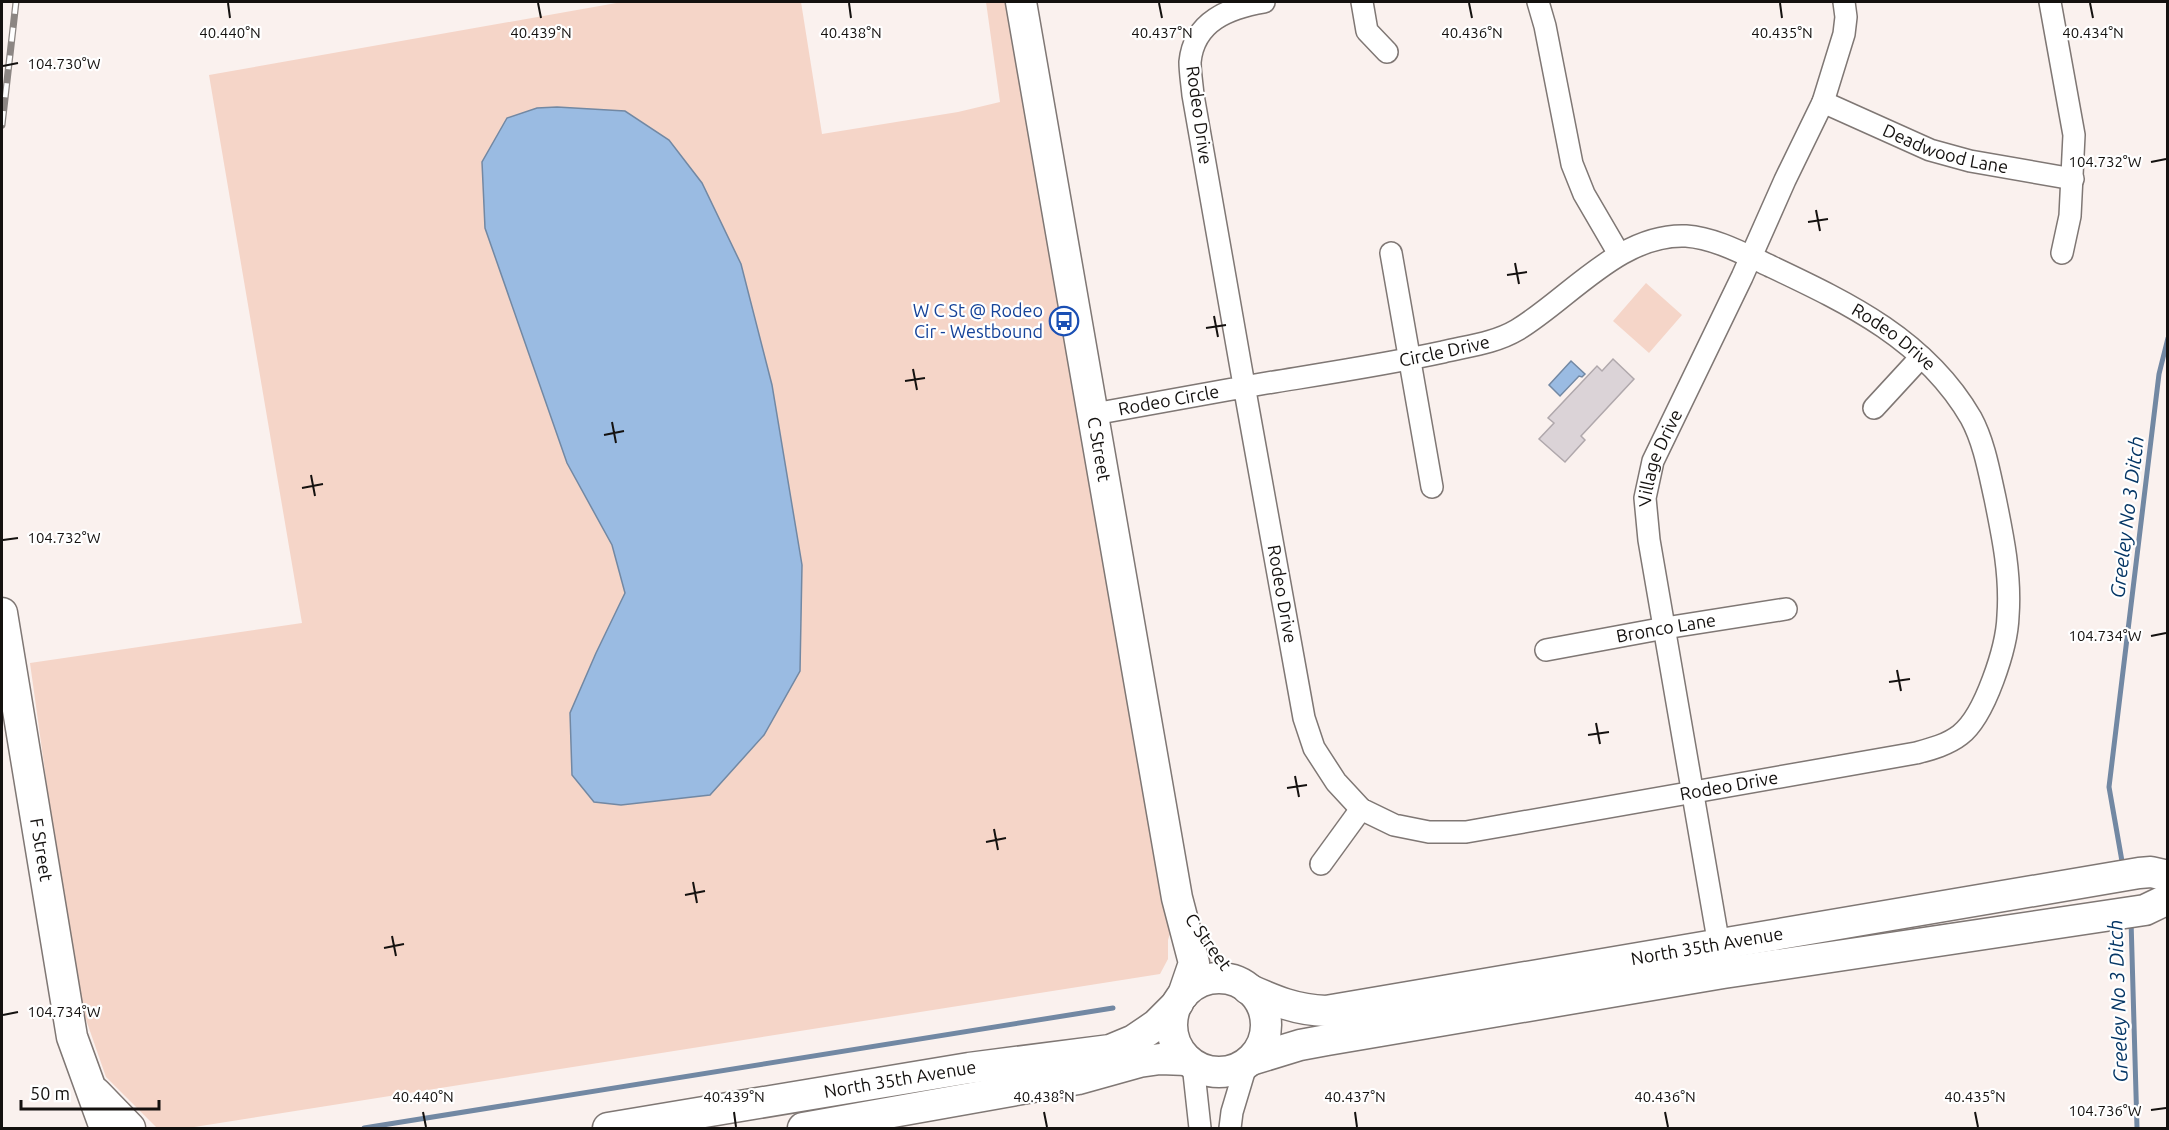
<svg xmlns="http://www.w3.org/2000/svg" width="2169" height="1130" viewBox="0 0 2169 1130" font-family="Ubuntu,sans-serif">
<rect width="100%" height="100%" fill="#faf1ee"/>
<path fill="#f5d5c8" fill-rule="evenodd" d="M622,2H801L822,134L958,112L1000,102L986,2H1009L1084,453L1171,930L1168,940V959L1160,974L188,1128H157L106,1077L75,988L30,663L302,623L209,75ZM485,228L741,264L772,385L802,565L764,735L710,795L673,798L596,653L625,593L612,545L567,463Z
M1646,283L1682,315L1649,353L1613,321Z"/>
<path fill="#9abbe2" stroke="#7288a3" stroke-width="1.5" d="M557,107L625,111L669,140L702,183L741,264L772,385L802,565L800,671L764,735L710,795L621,805L594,802L572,775L570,713L596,653L625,593L612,545L567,463L485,228L482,162L507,118L537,108Z
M1571,361L1585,374L1582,377L1579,376L1560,396L1549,385Z"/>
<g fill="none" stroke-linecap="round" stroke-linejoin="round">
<path stroke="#7288a3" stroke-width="5" d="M2123,867L2109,787L2159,374L2168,338
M2131,920L2137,1128
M364,1128L1113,1008"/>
</g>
<path fill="#dbd3d7" stroke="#b0a8ac" stroke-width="1.5" d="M1613,359L1634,379L1581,436L1585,440L1565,462L1539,439L1554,423L1548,418L1597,366L1602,371Z"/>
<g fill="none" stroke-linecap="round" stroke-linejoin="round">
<g stroke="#7f7774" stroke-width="24">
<g id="street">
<path d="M1362,2L1367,31L1387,52"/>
<path d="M1538,2L1545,26L1572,164L1584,194L1619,254"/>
<path d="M2050,2L2074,135L2070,216L2062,253"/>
<path id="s1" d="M1823,102L1930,150L1970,161L2073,179"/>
<path d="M1391,253L1432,487"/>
<path d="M1874,408L1921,357"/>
<path id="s2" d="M1094,414L1227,390L1261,384C1322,374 1383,365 1443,352C1468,346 1495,343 1517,330C1569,299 1620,233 1686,236C1715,238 1744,254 1770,266C1848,303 1925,339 1971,418C1984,442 1989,471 1995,498C2003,537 2011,576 2008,616C2007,647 1985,716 1960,735C1947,745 1931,749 1916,753L1466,832H1429L1394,825L1361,809L1336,782L1314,748L1304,718L1249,413L1241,368L1193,95C1192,84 1190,72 1190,62C1194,21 1229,8 1264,2"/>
<path id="s3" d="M1546,650L1665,628L1786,609"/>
<path d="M1321,864L1361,809"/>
<path id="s4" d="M1721,957L1649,540L1645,498L1653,461L1742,277L1785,180L1823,102L1844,34L1846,17L1844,2"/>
<path d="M1193,1064L1200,1128"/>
<path d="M1230,1128L1232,1112L1247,1062"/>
</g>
</g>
<g stroke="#7f7774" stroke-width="33">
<g id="secondary">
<path id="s5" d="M1021,2L1177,898L1194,963L1183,995"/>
<path id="s6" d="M2,613L72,1037L105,1128"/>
<circle cx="1219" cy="1025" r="47"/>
<path id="s7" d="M1248,989C1275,1001 1296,1010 1326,1011L2139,873L2151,872L2168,876"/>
<path d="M1251,1060L1300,1045L1327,1040L1723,973L2145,910L2168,899"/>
<path d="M96,1093L130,1128"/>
<path id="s8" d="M608,1128L969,1068L1110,1050L1134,1040L1156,1025L1178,1003"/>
<path d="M803,1128L1078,1079L1139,1062L1160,1059L1187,1060"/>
</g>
</g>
<use href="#street" stroke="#fff" stroke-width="21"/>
<use href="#secondary" stroke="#fff" stroke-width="30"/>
<g stroke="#8c8683" stroke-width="7">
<path id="rail" d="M2,125L16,2"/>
</g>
<use href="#rail" stroke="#fff" stroke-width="4.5" stroke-dasharray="14" stroke-linecap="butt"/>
</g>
<path fill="none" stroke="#14110f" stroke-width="2" d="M228,3L230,18M538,3L541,18M849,3L851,18M1159,3L1162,18M1469,3L1472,18M1780,3L1782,18M2090,3L2093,18M3,66L18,63M2151,162L2166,159M1816,210L1820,231M1808,222L1828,219M1515,263L1519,284M1507,275L1527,272M1214,316L1218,337M1206,328L1226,325M913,369L917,390M905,381L925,378M612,422L616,443M604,435L624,431M311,475L315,496M302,488L323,484M3,540L18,538M2151,636L2166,633M1897,670L1901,691M1889,682L1910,679M1596,723L1600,744M1588,735L1609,732M1295,776L1299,797M1287,788L1307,785M994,829L998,850M986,842L1006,838M693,882L697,903M685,895L705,891M392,936L396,956M384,948L404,944M3,1015L18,1012M2151,1110L2166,1108M423,1112L426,1127M734,1112L736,1127M1044,1112L1047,1127M1355,1112L1357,1127M1665,1112L1668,1127M1975,1112L1978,1127"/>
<defs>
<g id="bus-ring" transform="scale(1.5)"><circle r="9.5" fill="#fff" stroke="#1a4fb4" stroke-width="1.5"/><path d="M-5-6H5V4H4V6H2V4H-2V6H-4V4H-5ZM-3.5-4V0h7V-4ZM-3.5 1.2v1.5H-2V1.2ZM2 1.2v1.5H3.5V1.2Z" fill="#1a4fb4"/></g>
</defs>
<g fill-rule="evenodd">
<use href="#bus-ring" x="1064" y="321"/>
</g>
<g text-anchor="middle" stroke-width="4.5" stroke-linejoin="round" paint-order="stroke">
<g font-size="18" fill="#14110f" stroke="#fff">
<text transform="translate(1199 115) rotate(82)" y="6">Rodeo Drive</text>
<text dy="6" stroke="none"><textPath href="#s1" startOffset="132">Deadwood Lane</textPath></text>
<text dy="6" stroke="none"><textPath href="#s2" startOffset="862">Rodeo Drive</textPath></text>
<text dy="6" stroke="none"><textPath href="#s2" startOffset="356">Circle Drive</textPath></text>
<text dy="6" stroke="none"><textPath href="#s2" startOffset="76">Rodeo Circle</textPath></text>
<text dy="6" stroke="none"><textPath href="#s5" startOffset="454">C Street</textPath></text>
<text dy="6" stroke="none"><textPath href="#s4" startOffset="508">Village Drive</textPath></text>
<text transform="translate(1282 594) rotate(80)" y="6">Rodeo Drive</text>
<text dy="6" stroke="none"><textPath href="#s3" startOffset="122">Bronco Lane</textPath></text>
<text transform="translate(1729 786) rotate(-10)" y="6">Rodeo Drive</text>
<text dy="6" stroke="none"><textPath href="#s6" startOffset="240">F Street</textPath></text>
<text transform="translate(1208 942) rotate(54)" y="6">C Street</text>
<text dy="6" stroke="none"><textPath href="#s7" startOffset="468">North 35th Avenue</textPath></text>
<text dy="6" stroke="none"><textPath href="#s8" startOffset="296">North 35th Avenue</textPath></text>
</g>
<g font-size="18" fill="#164399" stroke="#fff" text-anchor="end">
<text x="1043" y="317">W C St @ Rodeo<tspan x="1043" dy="21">Cir - Westbound</tspan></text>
</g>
<g font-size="20" font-style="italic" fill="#063766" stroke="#fff">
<text transform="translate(2127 517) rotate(-83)" y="7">Greeley No 3 Ditch</text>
<text transform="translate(2118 1001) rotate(-92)" y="7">Greeley No 3 Ditch</text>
</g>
</g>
<g font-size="15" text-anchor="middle" fill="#14110f" stroke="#fff" stroke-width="4.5" stroke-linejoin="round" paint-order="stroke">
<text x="230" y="38">40.440°N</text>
<text x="541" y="38">40.439°N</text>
<text x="851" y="38">40.438°N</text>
<text x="1162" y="38">40.437°N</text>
<text x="1472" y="38">40.436°N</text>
<text x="1782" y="38">40.435°N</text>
<text x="2093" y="38">40.434°N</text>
<text x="64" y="69">104.730°W</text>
<text x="2105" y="167">104.732°W</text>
<text x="64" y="543">104.732°W</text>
<text x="2105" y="641">104.734°W</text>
<text x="64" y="1017">104.734°W</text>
<text x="423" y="1102">40.440°N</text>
<text x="734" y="1102">40.439°N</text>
<text x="1044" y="1102">40.438°N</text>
<text x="1355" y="1102">40.437°N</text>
<text x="1665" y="1102">40.436°N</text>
<text x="1975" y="1102">40.435°N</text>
<text x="2105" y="1116">104.736°W</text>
</g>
<rect width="2169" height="1130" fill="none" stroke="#14110f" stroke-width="6"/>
<path d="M21 1100v9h138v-9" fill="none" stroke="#14110f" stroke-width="3"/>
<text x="30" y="1100" font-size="18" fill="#14110f" stroke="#ffffff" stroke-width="4.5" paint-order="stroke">50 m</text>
</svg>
